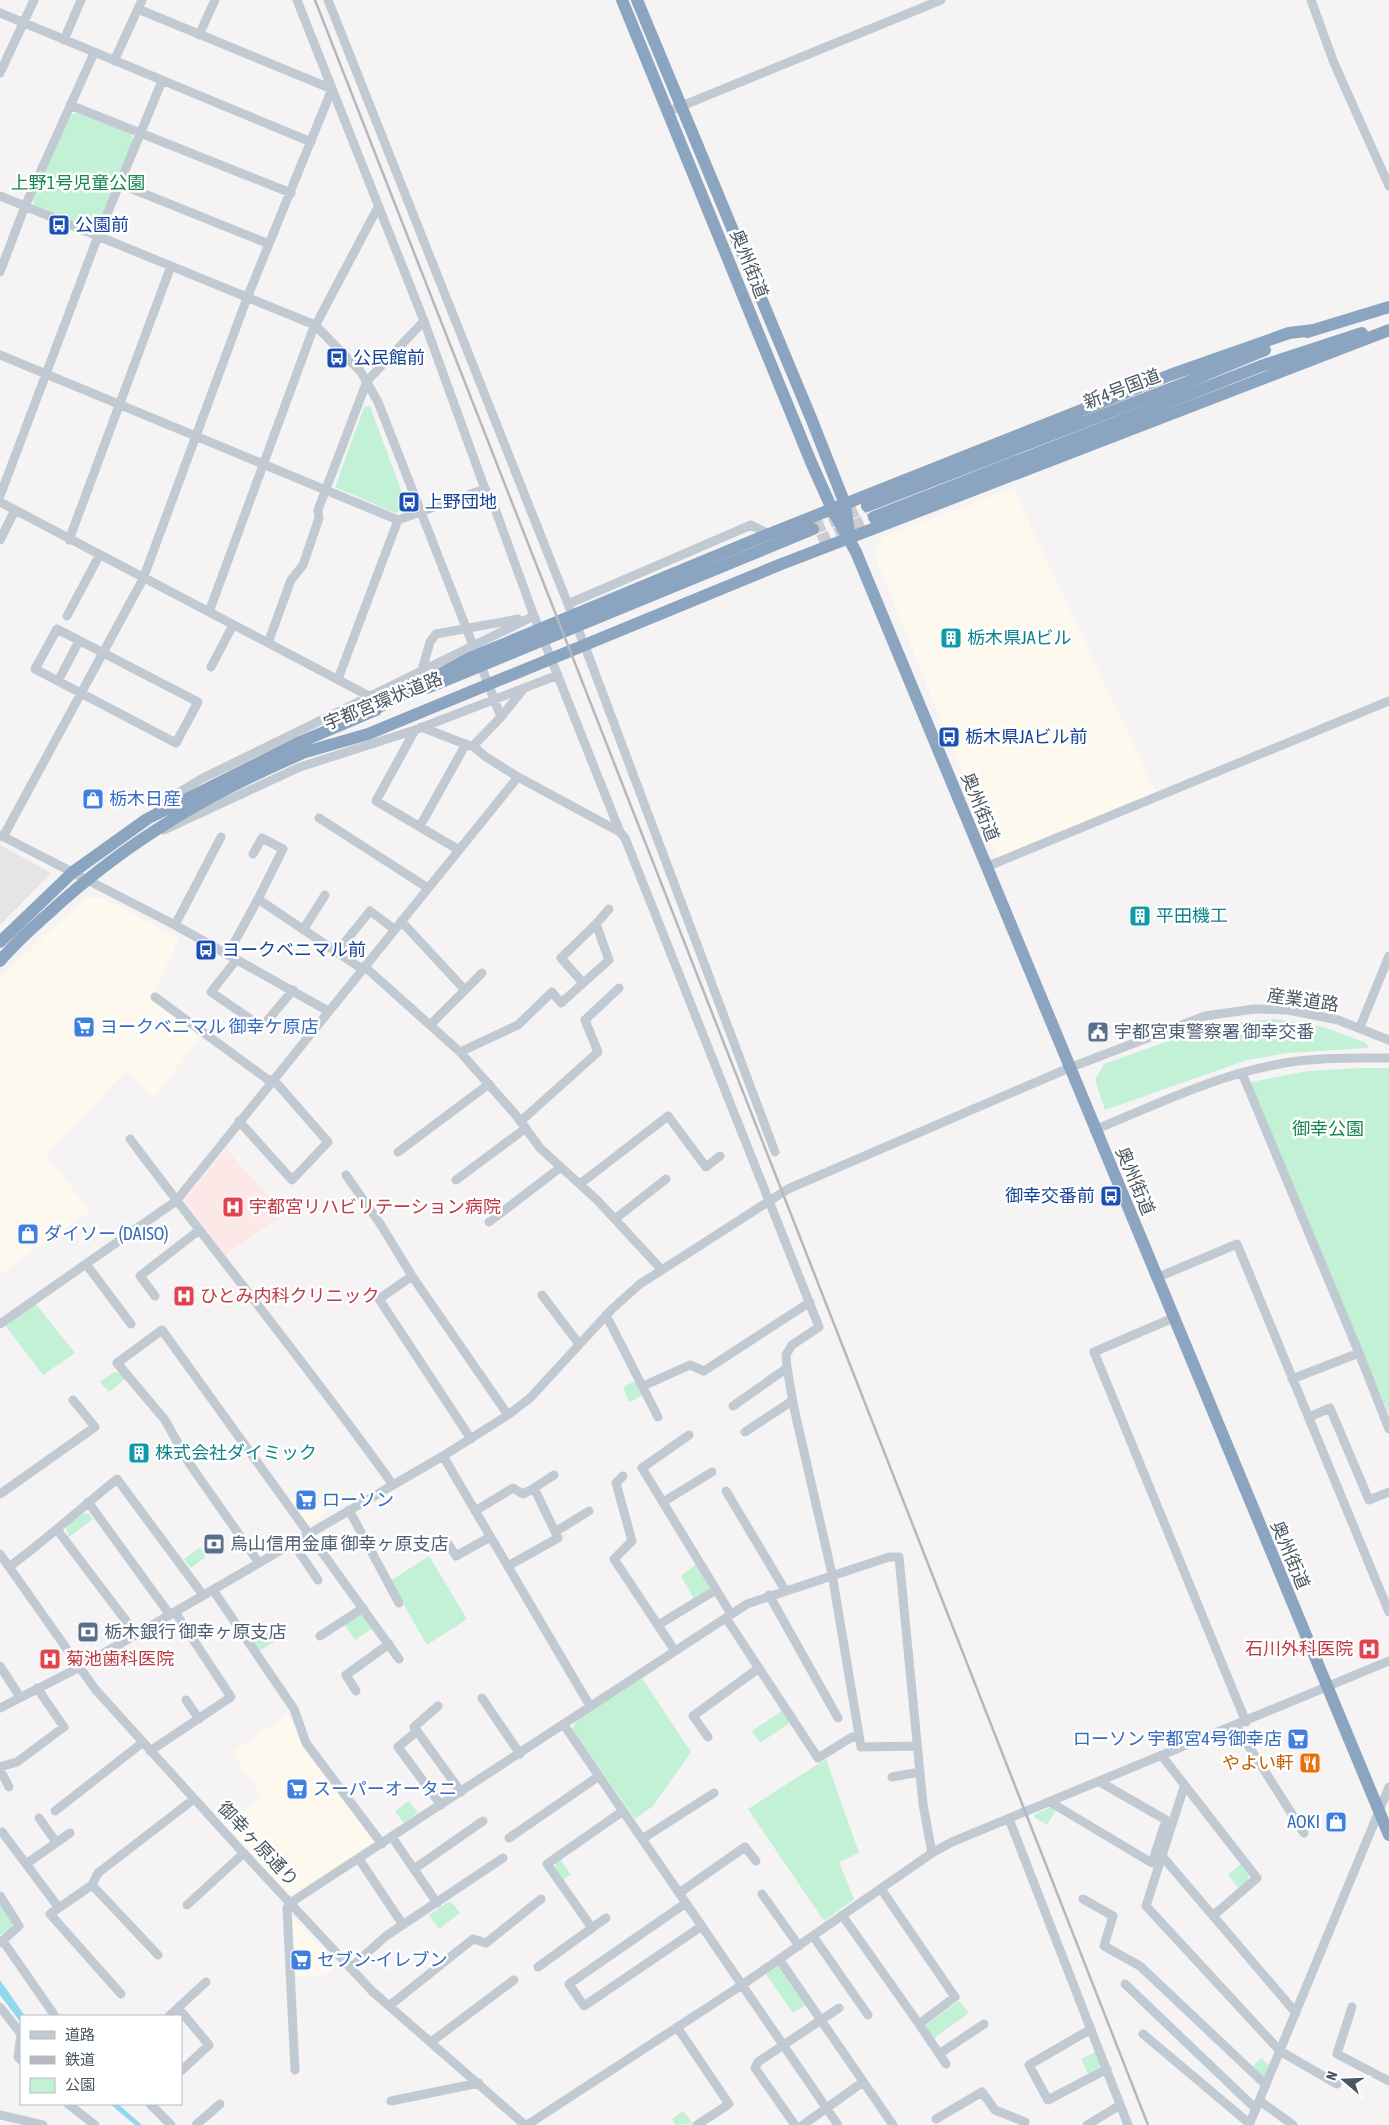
<svg xmlns="http://www.w3.org/2000/svg" width="1389" height="2125" viewBox="0 0 1389 2125" font-family="'Asap Condensed','Noto Sans JP',sans-serif">
<rect width="100%" height="100%" fill="#f5f3f3"/>
<path fill="#fdf9ef" d="M1013,488L1156,793L997,858L876,560V549L884,536Z
M85,898H103L179,938L151,998L201,1035L155,1097L127,1070L46,1154L90,1211L0,1274V978Z
M308,1486L328,1512L308,1526L289,1501Z
M288,1714L298,1737L375,1843L292,1898L226,1825L262,1796L232,1753Z
M290,1915L336,1964L325,1975L301,1976L294,1973Z"/>
<path fill="#e6e4e5" d="M0,845L51,873L0,925Z"/>
<path fill="#fce8e6" d="M226,1149L284,1214L224,1255L184,1199Z"/>
<path fill="#c3f1d5" d="M77,113L131,134L134,140L98,225L92,228L34,205L33,198L71,115Z
M370,406L408,509L395,513L335,487L364,407Z
M1275,1019L1324,1027L1366,1043L1368,1046L1367,1048L1288,1053L1247,1060L1105,1110L1095,1080L1104,1064L1213,1025Z
M1358,1068H1389V1414L1247,1093L1251,1082L1308,1071Z
M35,1303L75,1353L43,1375L5,1325Z
M114,1372L121,1373L125,1379L109,1392L100,1382Z
M633,1382L638,1384L643,1395L629,1402L623,1387Z
M83,1513L89,1514L93,1519L69,1537L66,1528Z
M200,1547L206,1557L191,1568L184,1559Z
M429,1556L467,1619L427,1645L390,1581Z
M696,1564L712,1590L695,1601L681,1576Z
M358,1615H362L372,1629L355,1640L344,1624Z
M266,1630L274,1642L261,1650L258,1649L251,1640Z
M642,1678L691,1752L653,1806L635,1819L572,1729L577,1720Z
M782,1711L791,1722L760,1743L752,1731Z
M826,1759L859,1853L839,1862L854,1899L824,1921L748,1809Z
M409,1801L418,1813L404,1823L395,1811Z
M1051,1807L1056,1810L1047,1825L1035,1818L1034,1815Z
M560,1859L571,1875L563,1880L555,1868L556,1862Z
M1241,1864L1249,1874L1248,1881L1239,1889L1228,1875Z
M0,1902L12,1921V1928L0,1935Z
M448,1902L452,1903L460,1913L439,1929L429,1915Z
M780,1963L807,2004L793,2013L765,1973Z
M959,2001L969,2013L934,2038L926,2028L927,2024Z
M1097,2051L1102,2062L1100,2067L1088,2074L1081,2059Z
M1261,2058L1272,2068L1264,2079L1252,2067Z
M683,2111L693,2124L675,2125L672,2119Z"/>
<path fill="#90daee" d="M0,1980L25,2016H21V2023L0,1995Z
M110,2104H118L142,2125H135Z"/>
<g fill="none" stroke-linecap="round" stroke-linejoin="round">
<path stroke="#caccce" stroke-width="12" stroke-dasharray="12 6" stroke-linecap="butt" d="M813,529L867,506
M819,541L874,517"/>
<path stroke="#c1cad2" stroke-width="9" d="M297,0L424,321L485,489L493,503L534,616L620,832L518,777
M328,0L589,657L775,1152
M1311,0L1334,63L1389,186
M138,9L332,89
M0,13L311,142
M199,35L215,0
M64,40L81,0
M114,61L142,0
M0,73L34,0
M70,105L291,193
M667,112L941,0
M120,184L269,244
M0,196L315,325L361,372L378,402L501,717L473,746L486,757L518,777L176,1201L0,1324
M0,272L25,206L94,53
M0,355L398,520L485,489
M0,496L98,236L162,81
M0,502L369,696
M0,540L15,510
M69,540L171,266
M568,604L751,525L769,534
M209,612L312,332L378,207
M67,616L99,556
M57,629L198,702L176,743L35,669Z
M268,643L291,580L303,565L319,518L318,510L367,381L424,321
M211,667L233,625
M422,670L430,642L436,634L518,619
M338,679L398,520
M58,681L79,641
M501,717L522,691
M421,727L470,746
M415,730L376,801L459,850
M158,809L175,795L201,779L534,616
M319,818L428,888
M420,826L466,744
M164,830L300,767L415,730L558,675
M620,832L625,838L819,1327L792,1345L786,1355L787,1368L794,1408L832,1574L861,1747L917,1746
M0,835L175,925L328,1011
M3,837L143,579L247,298L332,89
M253,854L262,838L283,849L258,899
M986,867L1389,701
M401,921L465,990
M175,925L221,837
M303,930L325,895
M337,952L370,911L394,929
M228,954L258,899L362,969
M237,959L211,992L262,1027L293,990
M364,966L460,1052L515,1114L540,1148L597,1200L661,1269
M583,983L561,958L596,924
M155,997L271,1082
M430,1025L482,973
M1360,1027L1389,956
M460,1052L518,1025L552,992L561,1003L609,960L596,924L609,909
M1242,1073L1359,1353L1389,1429
M239,1121L292,1180L328,1142L273,1079
M521,1121L598,1052L585,1020L619,988
M1094,1130C1153,1106 1212,1077 1274,1065C1312,1057 1351,1058 1389,1058
M130,1139C217,1255 309,1367 393,1485
M398,1152L489,1084
M346,1175L381,1225L412,1276L508,1415
M456,1180L526,1128
M580,1184L668,1116L706,1167L720,1156
M615,1219L666,1179
M489,1222L561,1167
M86,1264L131,1324
M412,1276L379,1299L471,1439
M1156,1278L1237,1244L1389,1612
M542,1295L579,1344
M155,1296L140,1276L198,1231
M606,1315L658,1417
M1173,1318L1094,1352L1246,1722
M1292,1379L1359,1353
M643,1386L690,1365L704,1371L810,1302
M733,1406L787,1368
M1309,1417L1330,1408L1369,1500L1389,1492
M745,1432L792,1401
M689,1435L642,1468L731,1614
M443,1456L590,1706
M623,1476L616,1483L632,1541L614,1559L675,1651
M534,1488L554,1475
M726,1491L785,1590
M0,1494L95,1427L73,1400
M88,1502L170,1615
M663,1502L712,1472
M349,1510L399,1603
M475,1511L513,1488L523,1494L534,1488L558,1538L508,1566
M58,1531L136,1634
M555,1532L589,1511
M293,1543L318,1580
M448,1544L456,1556L490,1537
M0,1554L95,1689L236,1845L372,1991L525,2125
M259,1563L189,1463L165,1420L117,1363L162,1330L399,1659
M9,1567C47,1539 81,1508 117,1479L203,1595
M213,1590L294,1709L306,1743L382,1844
M769,1595L838,1718
M726,1618L818,1758L852,1737L859,1738
M658,1625L716,1590
M320,1636L363,1608
M0,1666L20,1697
M356,1691L346,1675L389,1644
M482,1698L520,1754
M186,1700L199,1719
M438,1706L414,1727L461,1792
M0,1708L80,1667L443,1456L508,1415L530,1398L612,1309L640,1284L788,1189L1069,1068L1205,1016L1254,1009L1288,1010L1338,1020L1389,1040
M564,1725L838,2125
M1236,1726L1304,1833
M417,1731L398,1747L441,1805
M708,1737L693,1716L759,1668
M150,1751L231,1697L175,1612
M1162,1756L1257,1878L1214,1915
M0,1767L17,1762L64,1727L37,1688
M0,1770L9,1787
M892,1777L920,1772
M1184,1787L1146,1906L1280,2051L1337,2084
M1050,1802L1152,1863L1166,1820L1100,1782
M55,1811L142,1743
M39,1818L56,1842
M1009,1819L1128,2125
M2,1832L59,1908
M392,1837L437,1903
M509,1838L599,1776
M642,1839L714,1793
M1162,1856L1296,2013
M359,1859L403,1925
M26,1864L70,1833
M414,1869L483,1821
M92,1885L158,1955
M881,1889L955,1997L919,2024L946,2064
M679,1893L745,1847L756,1861
M762,1894L799,1946
M0,1896L19,1926L0,1943
M1083,1899L1113,1916L1104,1946L1140,1966L1266,2085
M686,1903L569,1984L584,2006L702,1926
M187,1905L244,1853
M842,1915L919,2024
M592,1928L606,1918
M813,1936L868,2015
M3,1941L55,2016
M779,1959L893,2125
M538,1967L592,1928L547,1864L623,1811
M350,1968L386,1936L503,1858
M1125,1984L1256,2109
M121,1994L50,1914L92,1885L98,1873L194,1799
M389,2006L473,1939L486,1943L541,1899
M0,2007L21,2034L18,2057L21,2060
M1352,2007L1337,2054L1389,2081
M178,2008L209,2045L181,2071
M169,2016L206,1982
M677,2027L729,2104L697,2125
M1091,2029L1029,2065L1048,2100L1107,2069
M1143,2034L1250,2124
M431,2042L514,1980
M939,2054L984,2024
M295,2070L287,1908L290,1903L747,1604L889,1557H899L923,1804L932,1853
M391,2101L479,2083
M1260,2101L1293,2125
M68,2104L95,2125
M150,2104L171,2125
M0,2115L43,2125
M936,2119L982,2092L995,2110L1025,2122L1024,2125
M196,2125L220,2104
M527,2125L742,1985L932,1853L952,1842L1389,1661
M795,2125L755,2068L758,2062L839,2008
M803,2125L863,2082
M1087,2125L1120,2105
M1249,2125L1389,1787"/>
<path stroke="#8ba5c1" stroke-width="12" d="M622,0L811,462L832,509L856,552L1389,1835
M637,0L811,418L845,504L849,534
M1307,332L1389,307
M867,506L1185,383L1265,350
M874,517L1261,366L1362,333
M427,688L813,529
M370,712L470,658L769,534L1170,375L1289,333L1314,330
M302,753L368,734L779,565L1389,330
M0,942L73,872L147,819L298,743L376,710
M0,961C15,943 32,928 49,913C128,840 211,792 310,750"/>
<path stroke="#b5b8bd" stroke-width="2.5" d="M315,0L1148,2125"/>
</g>
<defs>
<g id="bus-square" transform="scale(1.125)"><rect x="-9" y="-9" width="18" height="18" rx="4" fill="#1a4fb4" stroke="#fff"/><path d="M-5-6H5V4H4V6H2V4H-2V6H-4V4H-5ZM-3.5-4V0h7V-4ZM-3.5 1.2v1.5H-2V1.2ZM2 1.2v1.5H3.5V1.2Z" fill="#fff"/></g>
<g id="building-square" transform="scale(1.125)"><rect x="-9" y="-9" width="18" height="18" rx="4" fill="#0f9aa8" stroke="#fff"/><path d="M-4-6H4V6H1V3H-1V6H-4ZM-2.5-4.3h1.7v1.8h-1.7ZM.8-4.3h1.7v1.8H.8ZM-2.5-1h1.7V.8h-1.7ZM.8-1h1.7V.8H.8Z" fill="#fff"/></g>
<g id="shop-square" transform="scale(1.125)"><rect x="-9" y="-9" width="18" height="18" rx="4" fill="#3f7fe0" stroke="#fff"/><path d="M-5-2.5h2.3a2.7 3.5 0 0 1 5.4 0H5L5.5 6h-11ZM-1.5-2.5h3a1.5 2.3 0 0 0-3 0Z" fill="#fff"/></g>
<g id="supermarket-square" transform="scale(1.125)"><rect x="-9" y="-9" width="18" height="18" rx="4" fill="#3f7fe0" stroke="#fff"/><path d="M-6-5.5h2.5l.6 2H6L4.5 2H-2.5L-4.4-4H-6ZM-1.5 3.2a1.3 1.3 0 1 0 .1 0ZM3 3.2a1.3 1.3 0 1 0 .1 0Z" fill="#fff"/></g>
<g id="civic-square" transform="scale(1.125)"><rect x="-9" y="-9" width="18" height="18" rx="4" fill="#5c6f8a" stroke="#fff"/><path d="M-.6-6.5H3V-4.5H.6V-3L4-1V1h2V6H-6V1h2V-1L-.6-3ZM-1.2 2.5V6h2.4V2.5Z" fill="#fff"/></g>
<g id="hospital-square" transform="scale(1.125)"><rect x="-9" y="-9" width="18" height="18" rx="4" fill="#e0444e" stroke="#fff"/><path d="M-5-5h3v3.5h4V-5h3V5h-3V1.5h-4V5h-3Z" fill="#fff"/></g>
<g id="bank-square" transform="scale(1.125)"><rect x="-9" y="-9" width="18" height="18" rx="4" fill="#5c6f8a" stroke="#fff"/><path d="M-6-4H6V4H-6ZM0-2.3a2.3 2.3 0 1 0 0 4.6a2.3 2.3 0 1 0 0-4.6Z" fill="#fff"/></g>
<g id="restaurant-square" transform="scale(1.125)"><rect x="-9" y="-9" width="18" height="18" rx="4" fill="#e8710a" stroke="#fff"/><path d="M-5-6h1v4h1v-4h1v4h1v-4h1v5L-1.5 .5V6h-2V.5L-5-1ZM5-6V6H3V1.5H1.5Q1.5-4 5-6Z" fill="#fff"/></g>
</defs>
<g fill-rule="evenodd">
<use href="#bus-square" x="59" y="225"/>
<use href="#bus-square" x="337" y="358"/>
<use href="#bus-square" x="409" y="502"/>
<use href="#building-square" x="951" y="638"/>
<use href="#bus-square" x="949" y="737"/>
<use href="#shop-square" x="93" y="799"/>
<use href="#building-square" x="1140" y="916"/>
<use href="#bus-square" x="206" y="950"/>
<use href="#supermarket-square" x="84" y="1027"/>
<use href="#civic-square" x="1098" y="1032"/>
<use href="#bus-square" x="1111" y="1196"/>
<use href="#hospital-square" x="233" y="1207"/>
<use href="#shop-square" x="28" y="1234"/>
<use href="#hospital-square" x="184" y="1296"/>
<use href="#building-square" x="139" y="1453"/>
<use href="#supermarket-square" x="306" y="1500"/>
<use href="#bank-square" x="214" y="1544"/>
<use href="#bank-square" x="88" y="1632"/>
<use href="#hospital-square" x="1369" y="1649"/>
<use href="#hospital-square" x="50" y="1659"/>
<use href="#supermarket-square" x="1298" y="1739"/>
<use href="#restaurant-square" x="1310" y="1763"/>
<use href="#supermarket-square" x="297" y="1789"/>
<use href="#shop-square" x="1336" y="1822"/>
<use href="#supermarket-square" x="301" y="1960"/>
</g>
<g text-anchor="middle" stroke-width="5" stroke-linejoin="round" paint-order="stroke">
<g font-size="18" fill="#17864f" stroke="#fff">
<text x="78" y="189">上野1号児童公園</text>
<text x="1328" y="1135">御幸公園</text>
</g>
<g font-size="18" fill="#164399" stroke="#fff" text-anchor="start">
<text x="75" y="231">公園前</text>
<text x="353" y="364">公民館前</text>
<text x="425" y="508">上野団地</text>
<text x="965" y="743">栃木県JAビル前</text>
<text x="222" y="956">ヨークベニマル前</text>
<text x="1095" y="1202" text-anchor="end">御幸交番前</text>
</g>
<g font-size="18" fill="#4a5661" stroke="#fff">
<text transform="translate(749 264) rotate(68)" y="6">奥州街道</text>
<text transform="translate(1122 389) rotate(-21)" y="6">新4号国道</text>
<text transform="translate(383 701) rotate(-22)" y="6">宇都宮環状道路</text>
<text transform="translate(980 807) rotate(68)" y="6">奥州街道</text>
<text transform="translate(1303 1000) rotate(8)" y="6">産業道路</text>
<text transform="translate(1135 1181) rotate(67)" y="6">奥州街道</text>
<text transform="translate(1290 1555) rotate(67)" y="6">奥州街道</text>
<text transform="translate(258 1844) rotate(47)" y="6">御幸ヶ原通り</text>
</g>
<g font-size="18" fill="#0d838f" stroke="#fff" text-anchor="start">
<text x="967" y="644">栃木県JAビル</text>
<text x="1156" y="922">平田機工</text>
<text x="155" y="1459">株式会社ダイミック</text>
</g>
<g font-size="18" fill="#366cbe" stroke="#fff" text-anchor="start">
<text x="109" y="805">栃木日産</text>
<text x="100" y="1033">ヨークベニマル 御幸ケ原店</text>
<text x="44" y="1240">ダイソー (DAISO)</text>
<text x="322" y="1506">ローソン</text>
<text x="1282" y="1745" text-anchor="end">ローソン 宇都宮4号御幸店</text>
<text x="313" y="1795">スーパーオータニ</text>
<text x="1320" y="1828" text-anchor="end">AOKI</text>
<text x="317" y="1966">セブン-イレブン</text>
</g>
<g font-size="18" fill="#4e5e75" stroke="#fff" text-anchor="start">
<text x="1114" y="1038">宇都宮東警察署 御幸交番</text>
<text x="230" y="1550">烏山信用金庫 御幸ヶ原支店</text>
<text x="104" y="1638">栃木銀行 御幸ヶ原支店</text>
</g>
<g font-size="18" fill="#be3a42" stroke="#fff" text-anchor="start">
<text x="249" y="1213">宇都宮リハビリテーション病院</text>
<text x="200" y="1302">ひとみ内科クリニック</text>
<text x="1353" y="1655" text-anchor="end">石川外科医院</text>
<text x="66" y="1665">菊池歯科医院</text>
</g>
<g font-size="18" fill="#c56008" stroke="#fff" text-anchor="end">
<text x="1294" y="1769">やよい軒</text>
</g>
</g>
<rect x="20" y="2015" width="162" height="90" fill="#ffffff" stroke="#b7bbc0"/>
<rect x="30" y="2031" width="25" height="8" fill="#c1cad2" stroke="#b7bbc0"/>
<text x="65" y="2040" font-size="15" fill="#4a5661">道路</text>
<rect x="30" y="2056" width="25" height="8" fill="#b5b8bd" stroke="#b7bbc0"/>
<text x="65" y="2065" font-size="15" fill="#4a5661">鉄道</text>
<rect x="30" y="2078" width="25" height="15" fill="#c3f1d5" stroke="#b7bbc0"/>
<text x="65" y="2090" font-size="15" fill="#4a5661">公園</text>
<g transform="translate(1344 2080) rotate(289)" stroke="#ffffff" stroke-width="4" paint-order="stroke">
<path d="M0-4L9 19L0 12L-9 19Z" fill="#4a5661"/>
<text y="-8" font-size="14" font-weight="bold" text-anchor="middle" fill="#4a5661">N</text>
</g>
</svg>
